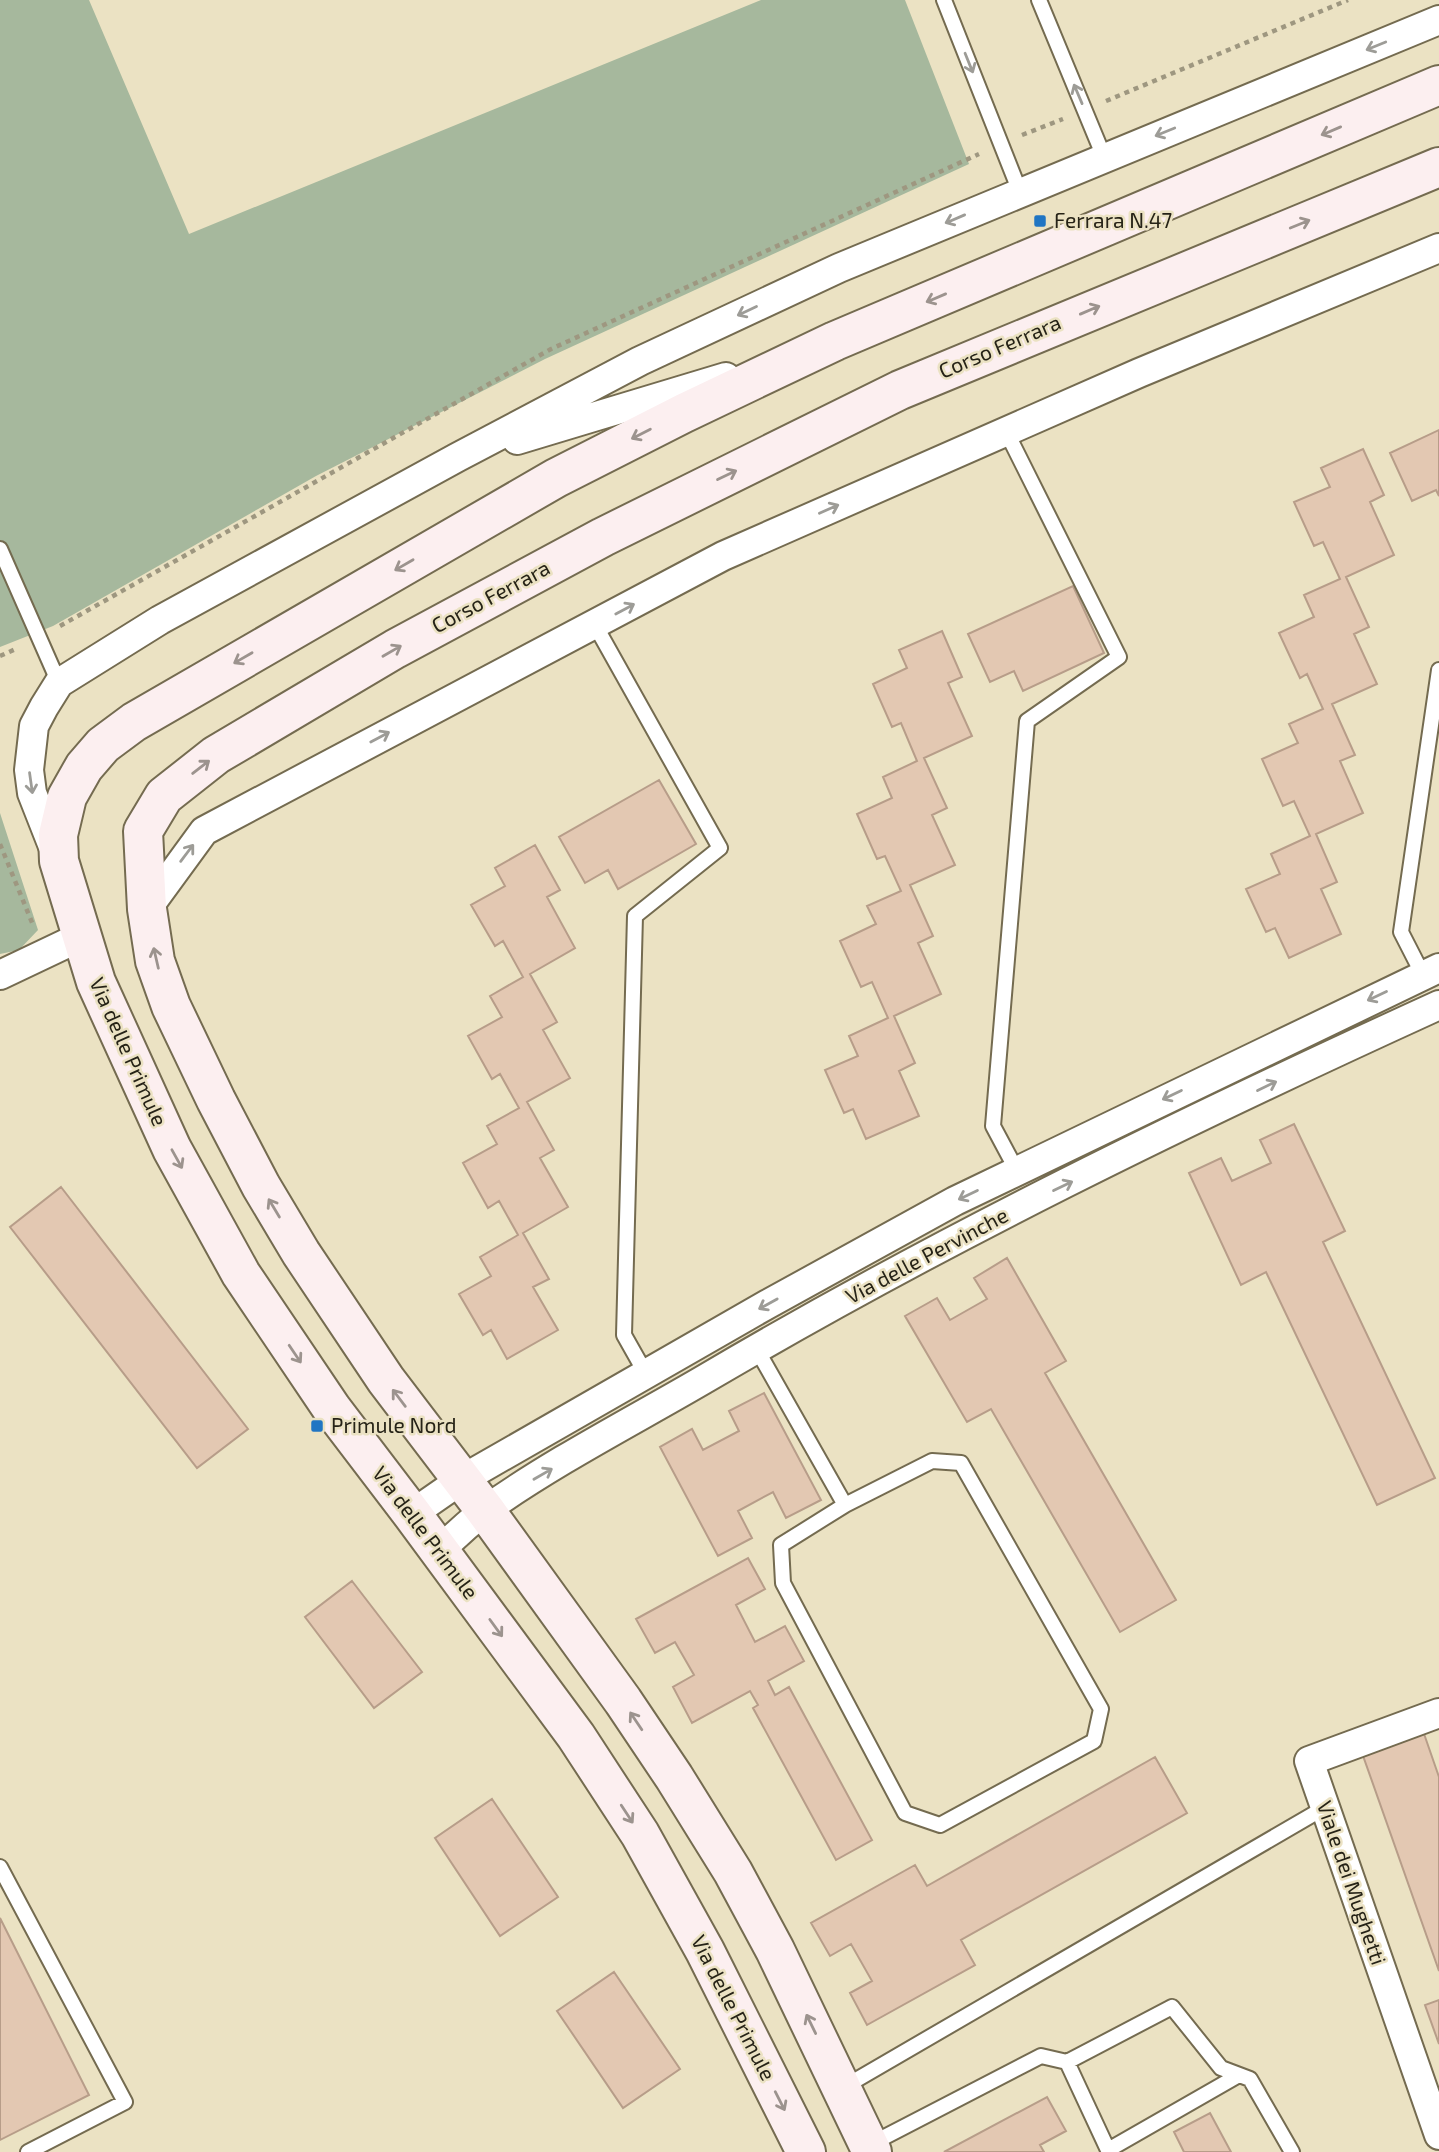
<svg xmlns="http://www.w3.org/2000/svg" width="1439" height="2152" viewBox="0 0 1439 2152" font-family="'Exo 2',sans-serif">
<rect width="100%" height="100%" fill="#ebe2c3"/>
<path fill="#a6b89d" d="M0,0H89L189,234L761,0H905L969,164L545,359L316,476L53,626L0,647Z
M0,813L38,930L19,950L0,954Z"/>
<path fill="#e3c8b2" stroke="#b79d89" stroke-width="2" d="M1439,430V496L1436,490L1412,501L1390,453Z
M1363,449L1384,495L1370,502L1394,555L1346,577L1369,627L1354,634L1377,684L1332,704L1355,755L1340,761L1363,813L1316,834L1337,882L1321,889L1341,934L1289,958L1275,928L1266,932L1246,889L1280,874L1271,854L1310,836L1294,801L1283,806L1262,759L1298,743L1289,724L1323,709L1307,674L1300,678L1279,633L1314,617L1304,595L1340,579L1323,542L1314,546L1294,502L1330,487L1321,468Z
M1073,586L1104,653L1023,691L1014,671L990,682L968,634Z
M942,631L962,677L948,683L972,736L924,758L947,808L932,815L955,865L910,885L933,936L918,943L941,994L894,1016L915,1063L899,1071L919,1116L866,1139L853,1109L844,1113L825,1070L858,1056L849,1036L888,1018L872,982L861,987L840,941L876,924L867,906L901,891L885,856L877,859L857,814L892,798L883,777L917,761L901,723L892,727L873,684L907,668L899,650Z
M659,780L696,844L618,889L608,870L585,883L559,837Z
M535,845L560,890L547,897L575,948L530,974L557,1022L543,1030L570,1078L527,1102L554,1150L540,1158L568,1207L523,1233L549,1279L533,1287L558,1330L507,1359L491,1330L483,1335L459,1294L491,1276L480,1257L518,1235L499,1201L488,1208L463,1163L497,1144L487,1126L519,1108L500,1074L492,1079L468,1036L502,1017L490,996L523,977L503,941L495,946L471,905L505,886L495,868Z
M1294,1124L1345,1231L1323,1242L1435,1478L1377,1505L1266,1272L1241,1285L1189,1173L1221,1158L1232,1181L1271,1163L1260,1140Z
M61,1187L248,1429L197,1468L10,1227Z
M1007,1258L1066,1361L1045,1373L1176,1600L1120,1632L991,1409L967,1422L905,1316L937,1298L950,1320L987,1299L974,1278Z
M764,1393L821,1500L786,1518L773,1492L738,1511L752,1538L718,1556L660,1447L692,1429L703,1450L739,1431L729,1411Z
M748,1558L765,1589L736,1605L755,1642L785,1626L804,1661L768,1681L775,1695L789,1687L872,1840L836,1860L753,1708L758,1705L750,1691L692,1723L673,1687L694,1675L675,1642L655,1653L636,1619Z
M352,1581L422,1672L374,1708L305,1617Z
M1422,1728L1439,1777V1971L1361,1750Z
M1155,1757L1187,1813L961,1940L975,1965L867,2025L850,1993L872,1981L851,1944L830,1956L811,1923L915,1865L927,1886Z
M492,1799L558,1897L500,1936L435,1838Z
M0,1918L89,2095L0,2140Z
M614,1972L680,2069L623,2108L557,2011Z
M1439,2000V2044L1425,2005Z
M1047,2097L1066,2131L1040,2145L1044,2152H944Z
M1210,2113L1231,2152H1184L1174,2132Z"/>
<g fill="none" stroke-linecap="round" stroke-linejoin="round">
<g stroke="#746b50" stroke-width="18">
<path id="service" d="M944,0L1020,192
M1039,0L1104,157
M1006,431L1119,657L1027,721L993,1126L1017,1171
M0,549L59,683
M595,625L720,848L635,916L624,1335L646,1374
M1423,975L1401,932L1439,670
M756,1348L845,1505L932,1461L961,1463L1101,1709L1094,1741L940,1825L905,1813L783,1583L781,1545L845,1505
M0,1867L125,2102L28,2152
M1067,2062L1108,2150L1239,2075
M844,2087L1324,1808
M871,2144L1041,2056L1067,2062L1172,2007L1221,2068L1250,2079L1292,2152"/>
</g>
<g stroke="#746b50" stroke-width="32">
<path id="minor" d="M517,440L726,377
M56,854L32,793L29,770L34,726L44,707L59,683L160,620L458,457L640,361L839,268L1439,20
M147,909L204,831L723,556L1139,373L1439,248
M0,975L80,937
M412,1514L461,1480L768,1304L955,1201L1439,968
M439,1550C455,1537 470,1521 487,1509C555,1461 631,1422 703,1380C940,1240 1189,1119 1439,1005
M1439,1713L1309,1761L1439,2135"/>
</g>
<g stroke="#746b50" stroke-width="42">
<path id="secondary" d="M806,2152L705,1951L640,1834L576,1736L412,1514L332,1409L241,1274L172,1149L96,982L59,861L58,835L67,797L84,767L103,745L134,722L556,478L684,413L835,341L1439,85
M872,2152L775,1950L733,1872L674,1777L623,1701L485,1510L386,1380L301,1253L261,1186L216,1100L171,1006L155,961L147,909L143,831L164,796L216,755L395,649L603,537L900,390L1439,167"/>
</g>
<path stroke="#9e9780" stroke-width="4.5" stroke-dasharray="5 5" stroke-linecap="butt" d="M1106,101L1348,0
M1022,135L1063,119
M60,626L551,349L979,154
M0,656L18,648
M0,844L33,925"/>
<use href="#service" stroke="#fff" stroke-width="14"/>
<use href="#minor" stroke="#fff" stroke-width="28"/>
<use href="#secondary" stroke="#fceff0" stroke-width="38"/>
</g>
<defs><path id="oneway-shaft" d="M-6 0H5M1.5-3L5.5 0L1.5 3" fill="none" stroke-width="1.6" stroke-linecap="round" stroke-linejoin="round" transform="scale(1.75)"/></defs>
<g stroke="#9d9c97">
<use href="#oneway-shaft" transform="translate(1376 46) rotate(158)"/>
<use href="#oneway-shaft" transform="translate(969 63) rotate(68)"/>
<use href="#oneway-shaft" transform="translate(1078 94) rotate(-113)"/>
<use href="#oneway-shaft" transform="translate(1165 132) rotate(158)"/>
<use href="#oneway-shaft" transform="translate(955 219) rotate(157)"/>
<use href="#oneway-shaft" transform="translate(747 311) rotate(155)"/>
<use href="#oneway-shaft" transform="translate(829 509) rotate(-24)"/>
<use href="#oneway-shaft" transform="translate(625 609) rotate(-28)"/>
<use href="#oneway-shaft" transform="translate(380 737) rotate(-28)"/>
<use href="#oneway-shaft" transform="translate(31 783) rotate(82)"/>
<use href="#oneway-shaft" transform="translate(187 853) rotate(-53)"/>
<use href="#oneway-shaft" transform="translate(1377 996) rotate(155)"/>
<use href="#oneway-shaft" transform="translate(1267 1086) rotate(-26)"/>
<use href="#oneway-shaft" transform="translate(1172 1095) rotate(154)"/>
<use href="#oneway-shaft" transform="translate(1063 1186) rotate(-26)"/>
<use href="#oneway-shaft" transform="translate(968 1195) rotate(154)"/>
<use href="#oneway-shaft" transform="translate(768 1304) rotate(151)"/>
<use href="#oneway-shaft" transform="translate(543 1474) rotate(-30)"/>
</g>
<g stroke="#9c938e">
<use href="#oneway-shaft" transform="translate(1331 131) rotate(157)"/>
<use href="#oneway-shaft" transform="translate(1300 224) rotate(-22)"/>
<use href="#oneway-shaft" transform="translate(936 298) rotate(157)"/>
<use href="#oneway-shaft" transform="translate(1090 310) rotate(-23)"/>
<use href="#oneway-shaft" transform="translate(641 434) rotate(153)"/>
<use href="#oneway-shaft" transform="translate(727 475) rotate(-26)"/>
<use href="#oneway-shaft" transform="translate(404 565) rotate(150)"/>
<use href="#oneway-shaft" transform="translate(392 651) rotate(-30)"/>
<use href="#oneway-shaft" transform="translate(243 658) rotate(150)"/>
<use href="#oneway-shaft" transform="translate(201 767) rotate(-38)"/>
<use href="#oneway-shaft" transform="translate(156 958) rotate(-103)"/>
<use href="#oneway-shaft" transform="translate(177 1159) rotate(61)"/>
<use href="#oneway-shaft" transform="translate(274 1208) rotate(-121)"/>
<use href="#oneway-shaft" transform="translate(295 1354) rotate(56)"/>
<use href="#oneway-shaft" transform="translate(399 1398) rotate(-127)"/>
<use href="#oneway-shaft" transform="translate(496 1628) rotate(54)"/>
<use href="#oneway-shaft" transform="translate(636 1721) rotate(-124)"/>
<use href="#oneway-shaft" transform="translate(627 1814) rotate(57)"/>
<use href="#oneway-shaft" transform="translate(811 2024) rotate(-116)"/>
<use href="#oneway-shaft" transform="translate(780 2101) rotate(63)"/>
</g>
<g fill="#2075c3" stroke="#ebe2c3" stroke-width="2.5">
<rect x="1033" y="214" width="14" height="14" rx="3.5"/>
<rect x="310" y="1419" width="14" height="14" rx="3.5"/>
</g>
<g text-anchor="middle" stroke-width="5" stroke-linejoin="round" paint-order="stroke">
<g font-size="21" fill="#262317" stroke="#ebe2c3" text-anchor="start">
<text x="1054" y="228">Ferrara N.47</text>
<text x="331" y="1433">Primule Nord</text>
</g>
<g font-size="21" fill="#262317" stroke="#ebe2c3">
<text transform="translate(1000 347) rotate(-23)" y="7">Corso Ferrara</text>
<text transform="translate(491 597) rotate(-28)" y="7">Corso Ferrara</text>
<text transform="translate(128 1052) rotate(66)" y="7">Via delle Primule</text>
<text transform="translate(927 1256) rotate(-28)" y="7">Via delle Pervinche</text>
<text transform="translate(425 1533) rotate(53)" y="7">Via delle Primule</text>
<text transform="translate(1351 1883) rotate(71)" y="7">Viale dei Mughetti</text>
<text transform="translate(733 2008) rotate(63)" y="7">Via delle Primule</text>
</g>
</g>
</svg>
